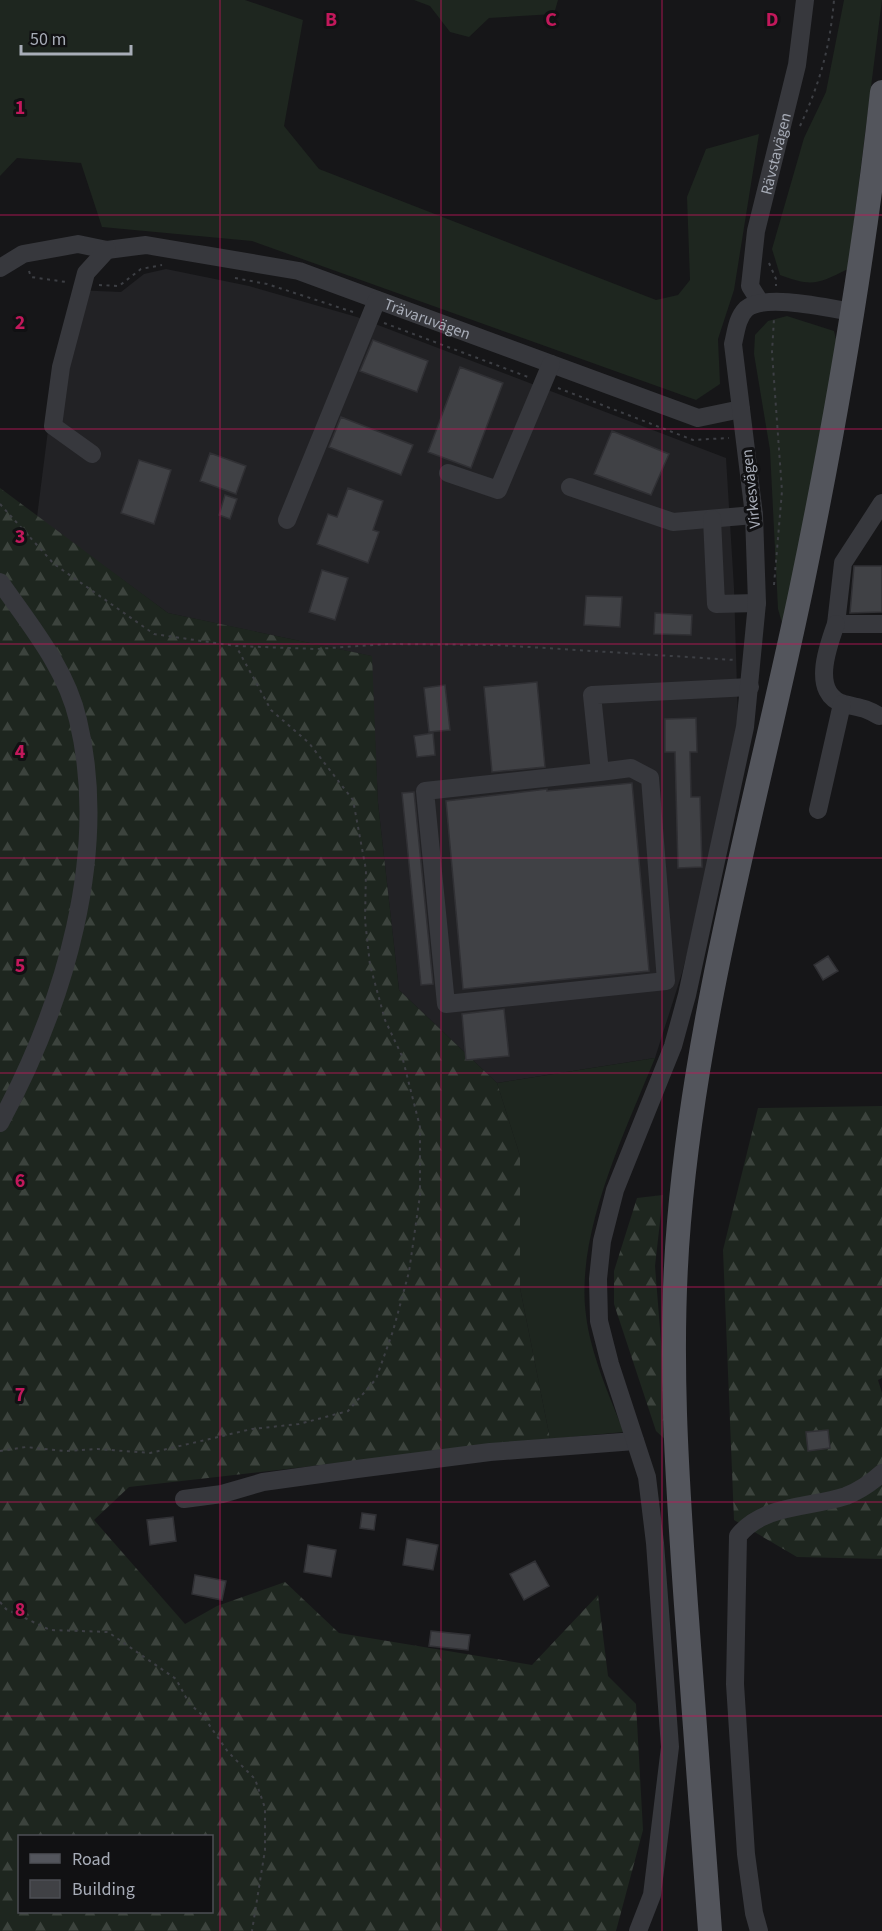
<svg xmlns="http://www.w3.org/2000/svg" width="882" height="1931" viewBox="0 0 882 1931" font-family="'Source Sans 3',sans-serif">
<defs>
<pattern id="forest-firs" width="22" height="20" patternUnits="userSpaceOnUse" patternTransform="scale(1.5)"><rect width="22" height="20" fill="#1e261f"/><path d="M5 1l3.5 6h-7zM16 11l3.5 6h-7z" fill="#3c433d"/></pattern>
</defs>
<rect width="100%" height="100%" fill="#161618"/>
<path fill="#222225" d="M166,269L249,286L357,317L726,458L734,588L738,721L709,871L682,973L655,1058L497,1083L399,990L378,803L371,656L168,613L37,517L56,367L74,290L121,292L144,274Z"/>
<path fill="#1e261f" d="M0,0H245L303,20L284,126L319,169L656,300L678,295L690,280L687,197L706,149L759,134L734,290L718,339L720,384L696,400L252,241L102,227L81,163L17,158L0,176Z
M414,0H558L554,14L489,18L469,37L450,32L430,6Z
M844,0H882L848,269C818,284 812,287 780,275L772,249L804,138L826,92Z
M787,316L834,331L837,343L785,633L778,609L770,450L754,354L755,335L768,321Z
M655,1058C625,1132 575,1234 586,1315C590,1352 610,1398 624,1432L550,1439L520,1288V1156L497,1083Z"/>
<path fill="url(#forest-firs)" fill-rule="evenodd" d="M0,488L168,613L372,656L378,803L399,990L497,1083L520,1156V1288L550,1439L129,1487L94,1520L185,1624L217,1606L285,1582L339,1633L532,1665L598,1595L608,1676L636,1704L643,1830L616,1931H0ZM20,1836H212V1912H20Z
M882,1106V1378L878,1380L882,1393V1559L797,1557L734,1520L723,1250L758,1108Z
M663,1195L655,1266L669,1443L656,1431L614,1304V1271L637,1198Z"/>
<path fill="#404145" stroke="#303034" stroke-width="1.5" d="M373,340L428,361L417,392L360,371Z
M460,367L503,383L471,468L428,452Z
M341,417L413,445L401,475L329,447Z
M612,431L669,454L651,495L594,474Z
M210,453L246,466L236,494L200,481Z
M139,460L171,470L154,524L121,513Z
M348,488L383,501L373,530L379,532L368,563L317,544L328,514L337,517Z
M225,495L237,499L230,519L219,515Z
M854,566H882V612L850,613Z
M322,570L348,578L335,620L309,612Z
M586,596L622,597L620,627L584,625Z
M655,613L692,615L691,635L654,634Z
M537,682L545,767L492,772L484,687Z
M445,685L450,730L429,732L424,688Z
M696,718L697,752H690L691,797H700L702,867L678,868L675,752H665V719Z
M433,733L435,755L417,757L414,736Z
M632,783L649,971L463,989L446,801L547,789V791Z
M414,792L433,984L421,985L402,793Z
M828,956L838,971L823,980L814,965Z
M504,1009L509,1056L466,1060L462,1014Z
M828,1430L830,1448L808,1451L806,1432Z
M362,1513L376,1515L374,1530L360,1528Z
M173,1517L176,1541L150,1545L147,1520Z
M407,1539L438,1545L433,1570L403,1565Z
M308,1545L336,1550L331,1577L304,1572Z
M535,1561L549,1586L524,1600L510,1574Z
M195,1575L226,1581L222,1600L192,1594Z
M431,1631L470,1635L468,1650L429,1646Z"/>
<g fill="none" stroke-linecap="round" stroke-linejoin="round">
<path stroke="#3d3f44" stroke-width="2" stroke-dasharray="3 4.5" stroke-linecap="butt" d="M800,126C820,83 830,47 834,0
M769,263L776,279V286
M29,271L31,277L66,282
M235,278L267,284L353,312
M99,285L119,286L141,269L162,265
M384,323L528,377
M558,388L693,440L729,438
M0,504L54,564L154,634L236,646L316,649L388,644L497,645L735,660
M774,585L782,491L772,352L774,319
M0,1451L26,1447L65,1451L98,1449L150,1453L252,1429L299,1424L348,1411L376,1379L393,1331L409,1272L420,1195V1127L402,1056L385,1020L370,965L365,920L366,870L353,800L309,743L271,710L236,646
M0,1602L6,1609L50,1630L108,1632L176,1679L189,1703L203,1716L228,1752L255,1779L265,1808V1850L252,1931"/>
<g stroke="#37383d" stroke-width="18">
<path id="s1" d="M0,268L23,254L78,244L107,250L146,245L299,271L698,418L741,409"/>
<path id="s2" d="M760,302L750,286L756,231L797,65L805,0"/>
<path d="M92,454L53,426L61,367L86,273L107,250"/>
<path d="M448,473L498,490L551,364"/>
<path d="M570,487L673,522L754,515"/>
<path d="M882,503L843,563L836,624H882"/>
<path d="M712,519L716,604L757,603"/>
<path d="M287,520L377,300"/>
<path d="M0,582C30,625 66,668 78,720C110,854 64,1005 0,1123"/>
<path d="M836,624C828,646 810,694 844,704C859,708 865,707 879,716"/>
<path d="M600,772L631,768L650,778L666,981L446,1004L425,791L600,772L592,695L750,687"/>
<path d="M818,810L842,704"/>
<path d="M184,1499L222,1494L263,1482L357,1469L490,1452L635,1441"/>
<path d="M638,1931L652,1895L670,1747L655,1543L647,1477L610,1364L599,1321L598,1279L602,1241L615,1190L673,1046L687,995L745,727L757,603L754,515L733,344C736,332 737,318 746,309C764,293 828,308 852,312"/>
<path d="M759,1931L754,1913L746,1854L735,1684L738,1536C763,1504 810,1508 846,1496C859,1491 872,1482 882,1473"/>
</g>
<path stroke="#53555c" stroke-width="24" d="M710,1931C702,1822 694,1714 686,1605C677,1478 668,1349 679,1222C697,1007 757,800 801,590C835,426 864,259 882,92"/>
</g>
<path fill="none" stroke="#c2185b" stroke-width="1.5" stroke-opacity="0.55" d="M220,0V1931M441,0V1931M662,0V1931M0,215H882M0,429H882M0,644H882M0,858H882M0,1073H882M0,1287H882M0,1502H882M0,1716H882"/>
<g text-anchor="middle" stroke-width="6" stroke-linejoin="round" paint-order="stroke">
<g font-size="16" fill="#a8adb8" stroke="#111113">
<text dy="6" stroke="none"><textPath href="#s2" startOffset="154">Rävstavägen</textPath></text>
<text dy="6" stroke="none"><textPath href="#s1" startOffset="444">Trävaruvägen</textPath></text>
<text transform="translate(750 489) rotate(-96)" y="6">Virkesvägen</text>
</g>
</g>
<g font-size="20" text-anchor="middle" font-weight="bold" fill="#c2185b" stroke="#111113" stroke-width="6" stroke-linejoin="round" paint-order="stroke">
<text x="331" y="26">B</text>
<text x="551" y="26">C</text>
<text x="772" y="26">D</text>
<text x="20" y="114">1</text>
<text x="20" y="329">2</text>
<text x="20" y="543">3</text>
<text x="20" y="758">4</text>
<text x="20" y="972">5</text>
<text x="20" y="1187">6</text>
<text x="20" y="1401">7</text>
<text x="20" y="1616">8</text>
</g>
<rect x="18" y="1835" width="195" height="78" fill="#111113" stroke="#4d4f55" stroke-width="1.5"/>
<rect x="30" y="1854" width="30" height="9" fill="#53555c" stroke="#4d4f55" stroke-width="1.5"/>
<text x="72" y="1865" font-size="18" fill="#a8adb8">Road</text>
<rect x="30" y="1880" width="30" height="18" fill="#404145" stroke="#4d4f55" stroke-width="1.5"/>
<text x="72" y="1895" font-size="18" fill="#a8adb8">Building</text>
<path d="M21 45v9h110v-9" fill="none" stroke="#a8adb8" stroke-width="3"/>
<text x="30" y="45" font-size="18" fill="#a8adb8" stroke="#111113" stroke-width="4.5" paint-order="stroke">50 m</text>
</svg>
